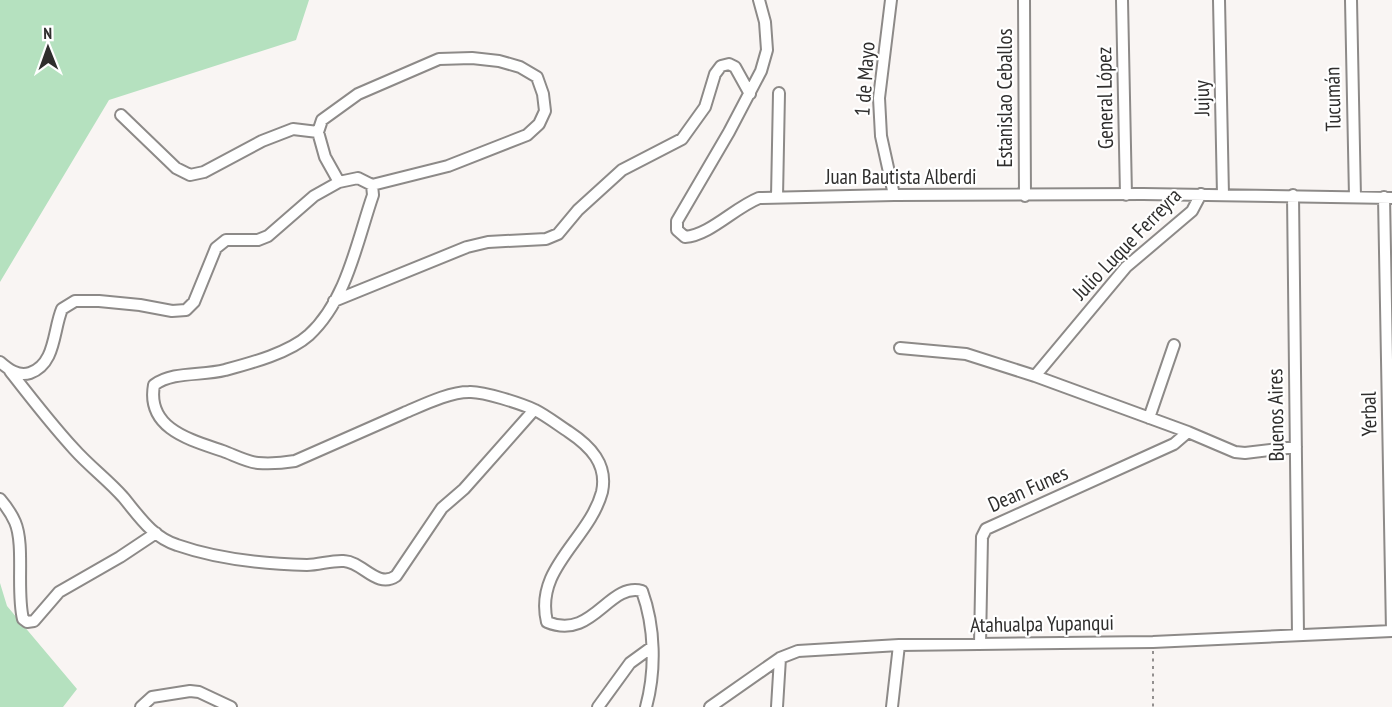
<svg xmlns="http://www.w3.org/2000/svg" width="1392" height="707" viewBox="0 0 1392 707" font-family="'PT Sans Narrow',sans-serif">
<rect width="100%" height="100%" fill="#f9f5f3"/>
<path fill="#b5e1bf" d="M0,0H309L296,40L109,100L0,282Z
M0,583L7,606L77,689L63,707H0Z"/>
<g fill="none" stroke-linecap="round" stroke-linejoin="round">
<g stroke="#8d8a88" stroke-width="14">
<path id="street" d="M759,0L765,22L767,50L761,71L729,132L677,221V230L685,237C710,235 734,208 759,198L894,195L1143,194L1392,198
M891,0L879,98L881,136L894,195
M1024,0L1025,196
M1122,0L1126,195
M1219,0L1223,195
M1351,0L1355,197
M121,115L176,168L190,175L204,172L262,141L293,129L318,132L325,157L339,182
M318,132L322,120L358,94L439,59L472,58L499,61L520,67L537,77L543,94L545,111L539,124L527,135L448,166L372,185
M1293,195L1298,635
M777,197L779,93
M1384,197L1392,631
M334,301L467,247L488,242L546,239L558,234L578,210L622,170L682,139L705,107L715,74L721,66L729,64L735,67L750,94
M900,348L966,354L1035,376L1188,432L1235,452L1245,453L1296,447
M0,362C8,369 18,377 30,373C56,364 53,330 62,309L75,301H99L140,305L172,311L186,310L194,302L216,248L226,240H258L268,236L314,196L339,182L358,178L372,185L373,195C357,241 347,300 309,335C289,353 251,363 225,370C202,376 173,371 154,385C146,429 191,440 223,451C234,455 247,462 258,463C271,464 283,463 295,461C332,445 368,429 404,413C423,405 449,392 469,392C483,391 522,404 535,410C547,416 558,425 569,432C590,446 608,464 602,492C589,540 534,568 547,622C593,641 608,582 642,591C655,627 656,670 646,707
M10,371C31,398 51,424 74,449C89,466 108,480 123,497C139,516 152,537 177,545C217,559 265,564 307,565C319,565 332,560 344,561C363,562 377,589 396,576L442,508L464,489L534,410
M1035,376L1126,267L1192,211L1201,194
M1149,418L1174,345
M0,499C6,506 11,513 15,522C25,545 16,591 23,619L27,622L34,621L59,592L120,557L156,533
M980,644L982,537L986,529L1174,444L1188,432
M141,707L152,697L190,691L199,692L231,707
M598,707L630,663L652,647
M710,707L780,658L798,651L899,645L1153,642L1392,631
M777,707L780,658
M892,707L899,645"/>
</g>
<path stroke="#93908f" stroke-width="2" stroke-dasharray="3 4.5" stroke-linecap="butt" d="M1153,651V707"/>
<use href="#street" stroke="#fff" stroke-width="10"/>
</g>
<g text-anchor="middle" stroke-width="4.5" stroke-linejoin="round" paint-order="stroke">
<g font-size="21" fill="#2f2e2d" stroke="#fff">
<text transform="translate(865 79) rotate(-86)" y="7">1 de Mayo</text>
<text transform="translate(1005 98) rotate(-90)" y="7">Estanislao Ceballos</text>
<text transform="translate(1105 98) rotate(-91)" y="7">General López</text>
<text transform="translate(1202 98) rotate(-91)" y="7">Jujuy</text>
<text transform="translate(1333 99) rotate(-91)" y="7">Tucumán</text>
<text x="901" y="184">Juan Bautista Alberdi</text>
<text transform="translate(1127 244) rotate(-46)" y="7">Julio Luque Ferreyra</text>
<text transform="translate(1369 414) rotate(-91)" y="7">Yerbal</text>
<text transform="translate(1276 415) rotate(-91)" y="7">Buenos Aires</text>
<text transform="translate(1028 489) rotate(-24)" y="7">Dean Funes</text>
<text transform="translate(1042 624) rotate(-1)" y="7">Atahualpa Yupanqui</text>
</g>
</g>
<g transform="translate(48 48) rotate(359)" stroke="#ffffff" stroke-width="4.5" paint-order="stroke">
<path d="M0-4.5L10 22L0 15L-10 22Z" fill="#2f2e2d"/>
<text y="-9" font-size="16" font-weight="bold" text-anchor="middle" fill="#2f2e2d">N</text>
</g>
</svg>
